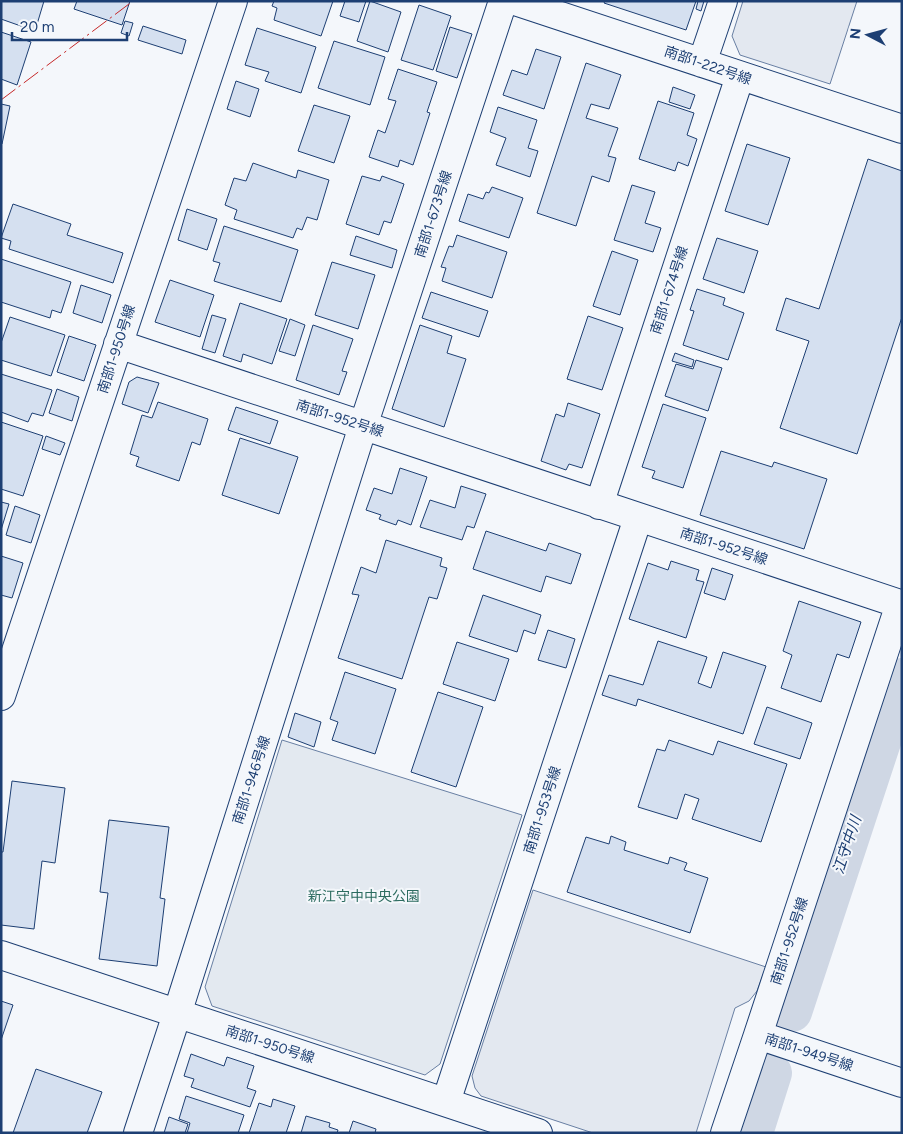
<svg xmlns="http://www.w3.org/2000/svg" width="903" height="1134" viewBox="0 0 903 1134" font-family="Figtree,'Noto Sans JP',sans-serif">
<rect width="100%" height="100%" fill="#f4f7fb"/>
<path fill="#e3e9f0" stroke="#687fa3" d="M282,740L522,815L440,1064L425,1075L212,1006L205,987Z"/>
<path fill="#e3e8f0" stroke="#687fa3" d="M743,1H857L830,84L740,55L732,36Z
M533,890L766,967L757,991L749,1001L735,1008L696,1133H593L481,1096L475,1088L472,1076Z"/>
<g fill="none" stroke-linecap="round" stroke-linejoin="round">
<path stroke="#cfd7e4" stroke-width="40" d="M792,1012L902,678
M753,1133L772,1073"/>
</g>
<path fill="#d5e0f0" stroke="#1d3f73" d="M1,1H44L35,31L1,19Z
M77,1H130L122,25L74,9Z
M274,1H333L321,36L274,20L277,8L272,6Z
M345,1H366L359,22L340,16Z
M370,1L401,12L388,52L357,41Z
M605,1H696L686,30L604,3Z
M698,1H704L701,11L696,9Z
M419,5L451,16L433,70L401,60Z
M125,21L133,23L129,36L121,33Z
M143,26L186,40L182,54L138,40Z
M450,27L472,34L457,78L436,71Z
M257,28L316,47L301,93L265,81L269,72L245,65Z
M1,32L31,42L17,85L1,79Z
M334,41L385,57L370,105L318,88Z
M536,49L561,57L544,109L503,95L512,70L527,75Z
M586,63L621,75L609,109L591,104L586,118L618,128L608,156L616,158L609,182L592,176L576,226L537,213Z
M398,69L437,82L427,112L430,113L413,165L400,160L398,167L369,157L378,130L385,133L396,101L388,99Z
M236,81L259,89L250,117L227,109Z
M673,87L695,95L690,109L669,102Z
M658,101L694,113L687,135L697,139L688,166L678,162L675,171L639,159Z
M1,104L10,106L2,144H1Z
M314,105L350,116L334,163L298,151Z
M498,107L537,120L528,148L538,151L530,177L496,165L506,138L490,132Z
M747,144L790,158L768,225L725,211Z
M868,159L902,171V317L857,454L780,428L809,341L776,330L786,298L819,309Z
M253,163L296,178L298,170L329,180L317,220L307,217L302,230L297,228L293,238L234,219L237,210L225,205L234,178L246,181Z
M362,176L380,181L382,176L404,184L391,223L384,221L379,235L346,224Z
M632,185L655,192L645,223L661,228L653,252L614,240Z
M492,187L523,198L509,238L459,221L468,194L483,199L486,192L489,193Z
M13,204L71,224L67,235L123,253L113,283L9,249L11,241L1,238Z
M187,209L217,219L207,250L178,240Z
M224,226L298,250L281,302L214,281L220,263L213,261Z
M457,235L507,252L492,298L442,281L446,268L441,267L449,246L453,247Z
M356,236L397,250L392,268L350,255Z
M717,238L758,251L744,293L703,279Z
M612,251L638,260L620,315L593,306Z
M1,259L71,282L61,313L52,310L50,318L1,302Z
M332,262L375,275L358,329L315,315Z
M170,280L214,295L200,337L155,322Z
M81,285L111,295L102,323L73,313Z
M697,289L725,298L723,305L744,313L728,360L683,345L694,311L690,310Z
M431,292L488,311L479,337L422,318Z
M240,303L287,319L272,364L243,354L241,362L223,356Z
M212,315L226,319L215,353L202,349Z
M588,316L623,328L602,390L567,379Z
M10,317L65,335L51,376L1,360V343Z
M290,319L305,325L295,356L279,351Z
M313,325L353,339L342,371L347,372L339,395L296,380Z
M420,325L452,336L447,353L466,359L444,427L392,409Z
M69,336L96,345L84,381L57,372Z
M675,353L694,360L692,367L672,361Z
M696,360L722,368L708,411L665,396L676,364L693,369Z
M1,374L52,390L43,416L32,413L28,422L1,412Z
M137,377L159,383L148,413L122,404L129,382Z
M57,389L79,397L72,421L49,413Z
M158,402L208,419L200,445L192,442L179,481L136,466L139,457L130,454L142,415L152,418Z
M568,403L600,414L582,468L569,464L566,470L541,461L556,414L564,417Z
M663,404L706,418L683,488L652,478L655,471L642,467Z
M236,407L278,421L270,444L228,430Z
M1,422L43,436L23,496L1,489Z
M46,436L65,443L60,455L42,449Z
M240,438L298,457L279,514L222,495Z
M721,451L772,467L774,462L827,479L804,549L700,515Z
M400,468L427,477L411,525L398,520L396,525L379,519L381,515L366,510L374,488L392,494Z
M461,486L486,494L474,528L467,526L462,540L420,527L430,500L455,508Z
M1,502L9,504L1,530Z
M15,506L40,515L31,543L6,535Z
M486,531L546,551L549,543L581,554L571,584L546,576L541,592L473,569Z
M386,540L442,558L440,566L447,568L437,599L429,597L402,679L338,658L359,595L352,594L361,567L376,573Z
M1,556L23,563L12,598L1,595Z
M671,561L699,570L696,580L704,582L686,638L629,619L648,563L668,570Z
M712,568L733,575L725,600L704,593Z
M483,595L541,615L535,634L524,630L517,652L469,636Z
M799,601L861,622L849,658L837,654L821,702L781,688L792,655L783,651Z
M548,630L575,639L566,668L538,660Z
M658,641L707,657L698,683L711,688L723,652L766,666L743,734L638,699L636,706L602,695L609,675L643,685Z
M457,642L509,659L495,701L443,684Z
M345,672L396,689L375,754L332,740L338,722L330,719Z
M438,692L483,707L456,787L411,772Z
M767,707L812,723L800,759L754,744Z
M295,713L321,722L314,747L288,737Z
M669,740L713,755L718,741L787,764L761,842L692,819L699,799L685,794L677,819L638,807L657,749L665,751Z
M12,781L65,788L55,863L42,861L34,929L1,925V852H3Z
M109,820L169,827L160,898L165,899L157,966L99,959L108,893L100,892Z
M611,836L626,842L624,850L668,864L670,857L687,863L684,870L708,878L690,933L567,892L586,837L609,844Z
M1,1001L13,1005L1,1040Z
M191,1054L224,1066L227,1057L254,1066L247,1088L256,1091L250,1107L191,1087L194,1079L184,1076Z
M36,1069L102,1092L87,1133H13Z
M186,1096L244,1115L238,1133H187L190,1123L179,1119Z
M273,1099L295,1106L286,1133H249L259,1103L271,1107Z
M306,1116L330,1123L329,1127L338,1130L337,1133H301Z
M169,1117L188,1124L185,1133H164Z
M353,1121L376,1129L375,1133H349Z"/>
<g fill="none" stroke-linecap="round" stroke-linejoin="round">
<g stroke="#1d3f73" stroke-width="30">
<path id="minor" d="M515,1L902,129
M702,63L723,1
M118,344L900,604L758,1035
M599,505L740,76
M1,696L233,1
M1,955L538,1133
M446,1102L638,518
M138,1133L177,1014L363,426L503,1
M725,1133L758,1035L902,1083"/>
</g>
<use href="#minor" stroke="#f4f7fb" stroke-width="28"/>
<path stroke="#c62828" stroke-width="1" stroke-dasharray="18 4 2.5 4" stroke-linecap="butt" d="M1,100L133,1"/>
</g>
<g text-anchor="middle" stroke-width="4" stroke-linejoin="round" paint-order="stroke">
<g font-size="14" fill="#1d3f73" stroke="#f4f7fb">
<text transform="translate(708 65) rotate(19)" y="5">南部1-222号線</text>
<text transform="translate(433 214) rotate(-72)" y="5">南部1-673号線</text>
<text transform="translate(669 290) rotate(-72)" y="5">南部1-674号線</text>
<text transform="translate(116 349) rotate(-72)" y="5">南部1-950号線</text>
<text transform="translate(340 418) rotate(18)" y="5">南部1-952号線</text>
<text transform="translate(724 546) rotate(18)" y="5">南部1-952号線</text>
<text transform="translate(251 780) rotate(-72)" y="5">南部1-946号線</text>
<text transform="translate(542 810) rotate(-72)" y="5">南部1-953号線</text>
<text transform="translate(789 941) rotate(-72)" y="5">南部1-952号線</text>
<text transform="translate(270 1044) rotate(18)" y="5">南部1-950号線</text>
<text transform="translate(809 1052) rotate(18)" y="5">南部1-949号線</text>
</g>
<g font-size="14" fill="#2c6c60" stroke="#f4f7fb">
<text x="364" y="901">新江守中中央公園</text>
</g>
<g font-size="15" font-style="italic" fill="#1d3f73" stroke="#f4f7fb">
<text transform="translate(847 845) rotate(-72)" y="5">江守中川</text>
</g>
</g>
<rect width="903" height="1134" fill="none" stroke="#1d3f73" stroke-width="5"/>
<g transform="translate(868 35) rotate(276)" stroke="#f4f7fb" stroke-width="4" paint-order="stroke">
<path d="M0-4L9 19L0 12L-9 19Z" fill="#1d3f73"/>
<text y="-8" font-size="14" font-weight="bold" text-anchor="middle" fill="#1d3f73">N</text>
</g>
<path d="M12 32v8h115v-8" fill="none" stroke="#1d3f73" stroke-width="2.5"/>
<text x="20" y="32" font-size="15" fill="#1d3f73" stroke="#f4f7fb" stroke-width="4" paint-order="stroke">20 m</text>
</svg>
